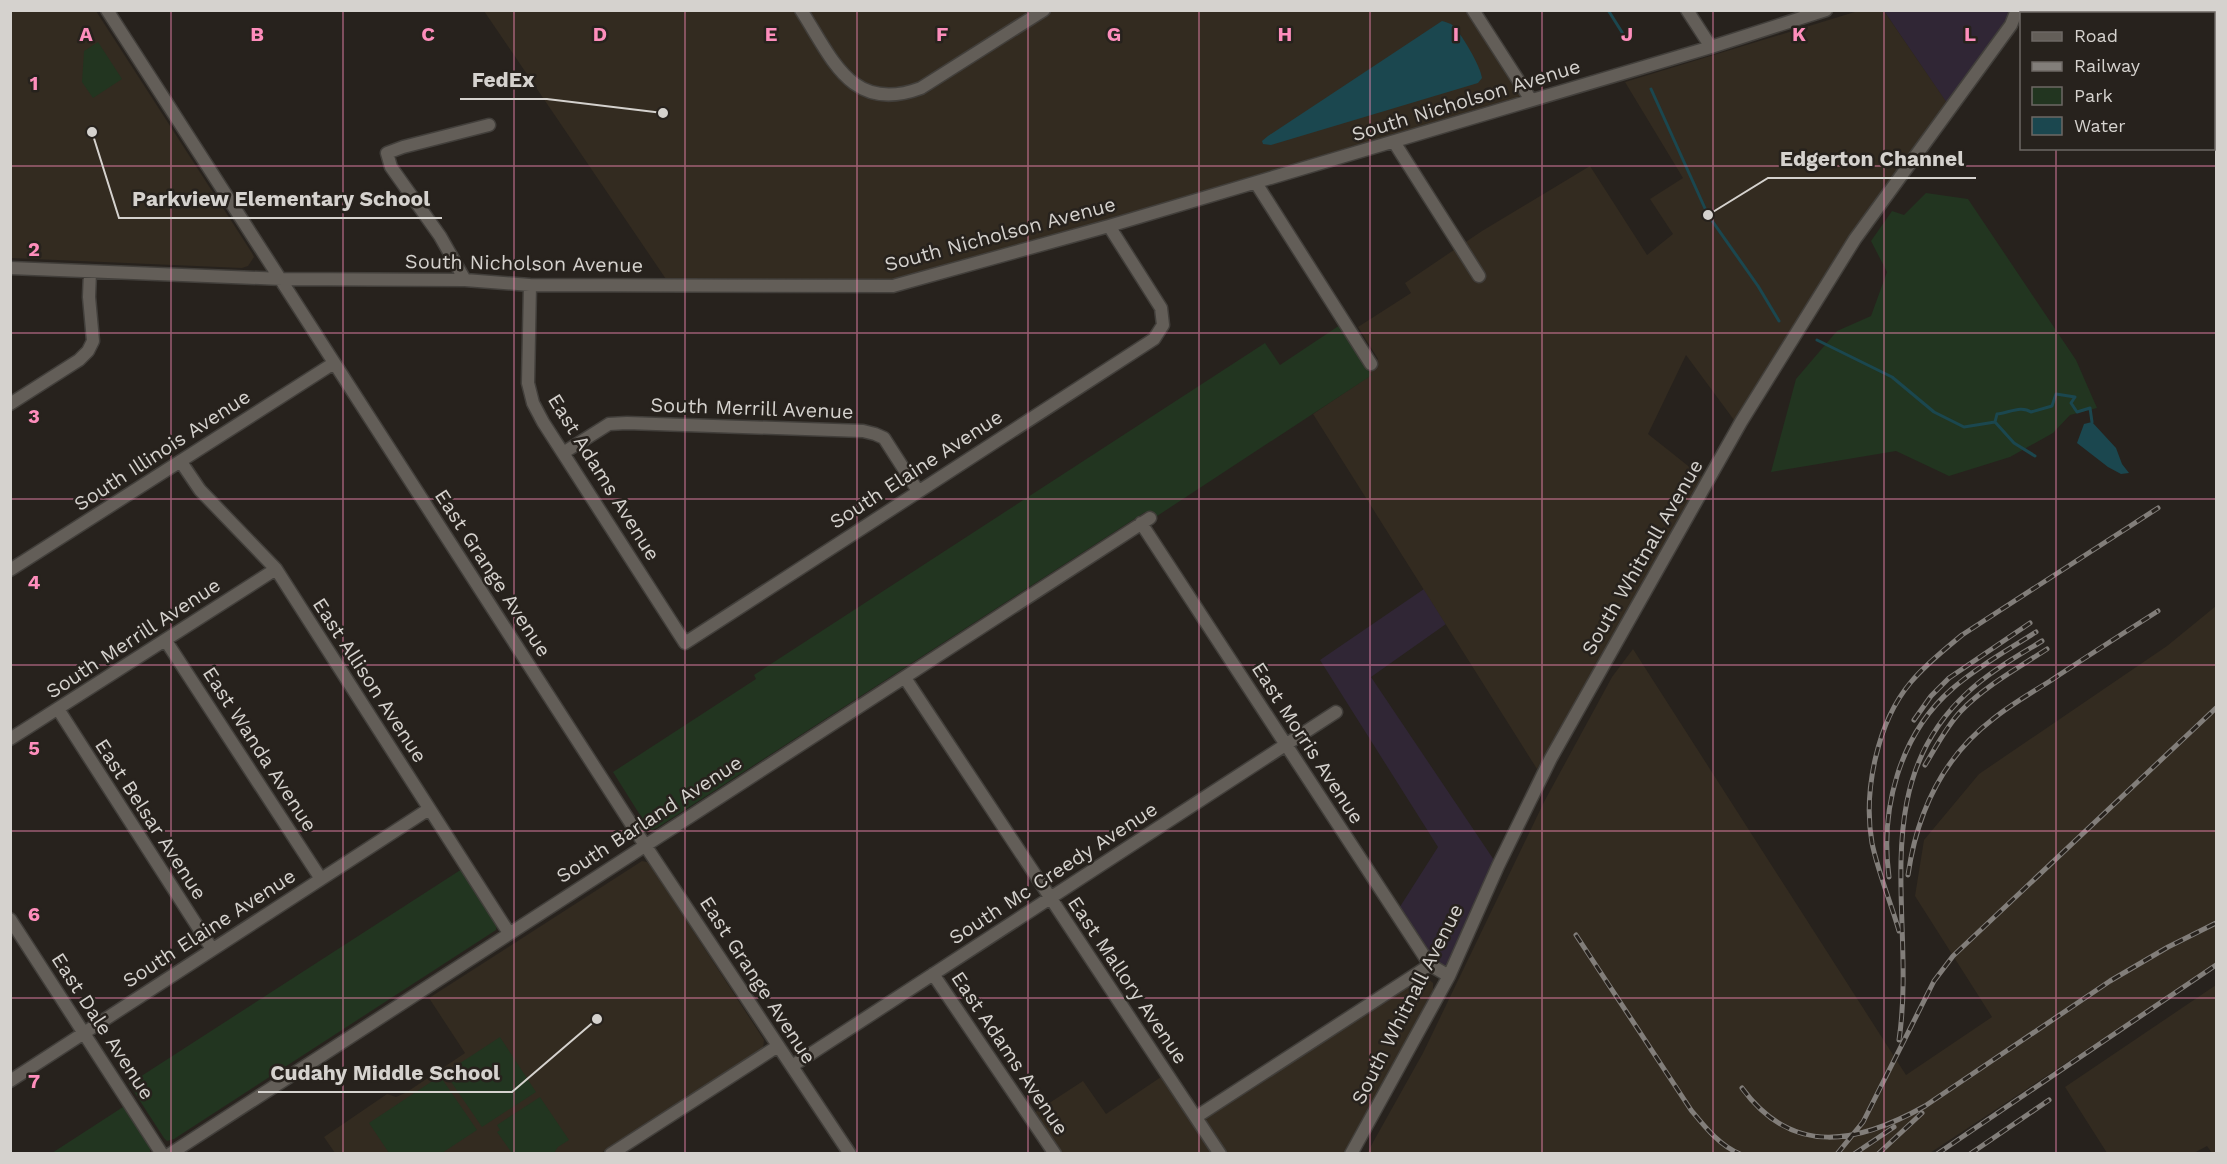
<svg xmlns="http://www.w3.org/2000/svg" width="2227" height="1164" viewBox="0 0 2227 1164" font-family="'Work Sans',sans-serif">
<rect width="100%" height="100%" fill="#27221d"/>
<path fill="#302635" d="M1884,11H2017L1950,108Z
M1424,589L1446,624L1371,677L1498,866L1449,976L1430,965L1396,913L1438,847L1320,660Z"/>
<path fill="#332b20" d="M11,11H96L252,253L254,257L248,266L242,268L11,258Z
M484,11H1473L1531,100L893,286L670,285Z
M1858,11H1884L1947,103L1855,228L1734,420L1686,355L1648,434L1702,477L1537,769L1313,414L1371,375L1367,367L1378,359L1358,327L1411,293L1405,283L1482,231L1590,166L1647,255L1673,234L1650,199L1683,178L1625,82Z
M2216,606V964L1930,1153H1367L1423,1053L1544,802L1612,677L1633,649L1906,1075L1992,1017L1915,896L1924,840L1979,774L2167,646Z
M642,861L647,862L652,868L764,1040L763,1049L601,1153H335L324,1137L387,1094L396,1097L407,1092L465,1053L429,998Z
M1425,976L1433,983V993L1347,1153H1061L1034,1113L1083,1081L1106,1114L1161,1077L1194,1126Z
M2216,985V1153H2212L2207,1146L2194,1153H2107L2065,1087Z"/>
<path fill="#223520" d="M98,42L122,79L93,98L82,82L84,51Z
M1926,193L1968,199L2076,360L2097,408L2070,415L2053,433L2010,457L1949,476L1896,451L1771,472L1796,379L1837,331L1871,316L1887,272L1871,241L1892,211L1904,215Z
M1340,325L1372,375L1151,520L1145,512L657,828L652,830L645,823L613,772L756,679L754,675L1265,343L1280,365Z
M462,869L497,925L496,930L174,1139L167,1141L164,1138L129,1084Z
M500,1037L536,1092L482,1127L445,1073Z
M440,1076L477,1130L442,1153H389L369,1123Z
M540,1097L569,1140L558,1147L554,1153H512L497,1132L500,1130L497,1125Z
M123,1107L150,1147V1153H52Z"/>
<path fill="#1b474f" d="M1442,21C1444,21 1450,24 1451,24C1461,32 1481,67 1482,78L1478,83L1271,145L1263,144L1262,141L1268,136Z
M2092,422L2116,448L2122,464L2129,473L2121,474L2108,467L2077,443L2084,424Z"/>
<g fill="none" stroke-linecap="round" stroke-linejoin="round">
<path stroke="#1b474f" stroke-width="3" d="M1608,10L1625,37
M1651,89L1708,215L1758,286L1779,321
M1817,340L1892,377L1934,412L1964,427L1995,422
M1995,422L1997,414C2009,413 2021,405 2031,412L2052,406L2056,394L2075,397L2071,403L2077,412L2090,408L2092,422
M1995,422L2014,443L2035,456"/>
<g stroke="#423f3b" stroke-width="15">
<path id="minor" d="M107,10L639,836L850,1154
M801,10C833,60 852,114 921,88L1044,10
M1473,10L1531,100
M1687,10L1711,47
M1394,142L1479,276
M1256,183L1371,364
M10,268L282,279L465,280L530,285L893,286L1109,226L1711,47L1826,10
M465,280L440,236L391,167L387,153L403,147L489,125
M530,285L528,383L533,403L543,422L685,643L1154,339L1163,325L1161,308L1109,226
M10,404L79,360L88,351L93,341L89,297L90,272
M563,453L609,424L627,423L863,431L875,434L884,438L918,491
M181,462L200,490L276,569L509,933
M1141,523L1430,965L1449,976
M10,570L334,363
M166,641L321,879
M905,678L1220,1154
M58,709L212,949
M10,739L276,569
M10,919L162,1154
M933,974L1055,1154
M792,1066L1336,712
M10,1081L429,809
M1196,1117L1430,965
M170,1154L1150,518
M611,1154L778,1046
M1351,1154L1449,976L1498,866L1551,758L1741,422L1855,239L2011,25L2017,10"/>
</g>
<use href="#minor" stroke="#635e58" stroke-width="12"/>
<g stroke="#827e7a" stroke-width="5">
<path id="rail" d="M1914,720L1931,696L1949,678L2030,623
M1925,765C1936,747 1946,727 1961,711C1985,686 2018,668 2047,649
M1908,875C1917,813 1942,758 1993,719C2010,705 2031,693 2050,681C2086,657 2122,634 2158,611
M1889,877C1880,810 1899,735 1952,689C1977,667 2008,650 2036,632
M1899,931C1891,903 1878,872 1872,843C1863,792 1877,722 1911,682C1926,664 1944,650 1962,635L2158,508
M1576,935L1691,1110C1705,1127 1719,1145 1740,1154
M1899,1040C1917,919 1864,788 1967,693C1989,672 2016,657 2042,641
M1742,1088C1793,1158 1859,1143 1925,1106L2110,981L2168,947L2216,923
M1837,1154L1863,1122L1934,981L1953,956L2216,708
M1854,1154L1894,1127
M1878,1154L1922,1113
M1937,1154L2216,965
M1970,1154L2049,1100"/>
</g>
<use href="#rail" stroke="#27221d" stroke-width="3" stroke-dasharray="9" stroke-linecap="butt"/>
</g>
<path fill="none" stroke="#fe8ebc" stroke-width="1.5" stroke-opacity="0.55" d="M171,10V1154M343,10V1154M514,10V1154M685,10V1154M857,10V1154M1028,10V1154M1199,10V1154M1370,10V1154M1542,10V1154M1713,10V1154M1884,10V1154M2056,10V14M2056,148V1154M10,166H2216M10,333H2216M10,499H2216M10,665H2216M10,831H2216M10,998H2216"/>
<g text-anchor="middle" stroke-width="5" stroke-linejoin="round" paint-order="stroke">
<g font-size="20" fill="#d5d2ce" stroke="#27221d">
<text transform="translate(1466 100) rotate(-17)" y="7">South Nicholson Avenue</text>
<text transform="translate(1000 234) rotate(-15)" y="7">South Nicholson Avenue</text>
<text transform="translate(524 263) rotate(1)" y="7">South Nicholson Avenue</text>
<text transform="translate(752 408) rotate(2)" y="7">South Merrill Avenue</text>
<text transform="translate(162 450) rotate(-33)" y="7">South Illinois Avenue</text>
<text transform="translate(916 469) rotate(-33)" y="7">South Elaine Avenue</text>
<text transform="translate(604 477) rotate(58)" y="7">East Adams Avenue</text>
<text transform="translate(1642 557) rotate(-60)" y="7">South Whitnall Avenue</text>
<text transform="translate(493 573) rotate(57)" y="7">East Grange Avenue</text>
<text transform="translate(133 638) rotate(-33)" y="7">South Merrill Avenue</text>
<text transform="translate(370 680) rotate(57)" y="7">East Allison Avenue</text>
<text transform="translate(1308 743) rotate(57)" y="7">East Morris Avenue</text>
<text transform="translate(260 749) rotate(57)" y="7">East Wanda Avenue</text>
<text transform="translate(151 819) rotate(57)" y="7">East Belsar Avenue</text>
<text transform="translate(649 819) rotate(-33)" y="7">South Barland Avenue</text>
<text transform="translate(1053 873) rotate(-33)" y="7">South Mc Creedy Avenue</text>
<text transform="translate(209 928) rotate(-33)" y="7">South Elaine Avenue</text>
<text transform="translate(758 980) rotate(57)" y="7">East Grange Avenue</text>
<text transform="translate(1128 980) rotate(56)" y="7">East Mallory Avenue</text>
<text transform="translate(1407 1004) rotate(-63)" y="7">South Whitnall Avenue</text>
<text transform="translate(103 1026) rotate(57)" y="7">East Dale Avenue</text>
<text transform="translate(1010 1053) rotate(56)" y="7">East Adams Avenue</text>
</g>
</g>
<g font-size="20" text-anchor="middle" font-weight="bold" fill="#fe8ebc" stroke="#27221d" stroke-width="5" stroke-linejoin="round" paint-order="stroke">
<text x="86" y="41">A</text>
<text x="257" y="41">B</text>
<text x="428" y="41">C</text>
<text x="600" y="41">D</text>
<text x="771" y="41">E</text>
<text x="942" y="41">F</text>
<text x="1114" y="41">G</text>
<text x="1285" y="41">H</text>
<text x="1456" y="41">I</text>
<text x="1627" y="41">J</text>
<text x="1799" y="41">K</text>
<text x="1970" y="41">L</text>
<text x="34" y="90">1</text>
<text x="34" y="256">2</text>
<text x="34" y="423">3</text>
<text x="34" y="589">4</text>
<text x="34" y="755">5</text>
<text x="34" y="921">6</text>
<text x="34" y="1088">7</text>
</g>
<path fill="none" stroke="#d5d2ce" stroke-width="2" d="M663 113L547 99H460M1708 215L1768 178H1976M92 132L119 218H442M597 1019L512 1092H258"/>
<g fill="#d5d2ce" stroke="#27221d" stroke-width="2">
<circle cx="663" cy="113" r="6"/>
<circle cx="1708" cy="215" r="6"/>
<circle cx="92" cy="132" r="6"/>
<circle cx="597" cy="1019" r="6"/>
</g>
<g font-size="21" text-anchor="middle" font-weight="bold" fill="#d5d2ce" stroke="#27221d" stroke-width="5" stroke-linejoin="round" paint-order="stroke">
<text x="503" y="87">FedEx</text>
<text x="1872" y="166">Edgerton Channel</text>
<text x="281" y="206">Parkview Elementary School</text>
<text x="385" y="1080">Cudahy Middle School</text>
</g>
<rect width="2227" height="1164" fill="none" stroke="#d5d2ce" stroke-width="24"/>
<rect x="2020" y="12" width="195" height="138" fill="#27221d" stroke="#6d6864" stroke-width="1.5"/>
<rect x="2032" y="32" width="30" height="9" fill="#635e58" stroke="#6d6864" stroke-width="1.5"/>
<text x="2074" y="42" font-size="18" fill="#d5d2ce">Road</text>
<rect x="2032" y="62" width="30" height="9" fill="#827e7a" stroke="#6d6864" stroke-width="1.5"/>
<text x="2074" y="72" font-size="18" fill="#d5d2ce">Railway</text>
<rect x="2032" y="87" width="30" height="18" fill="#223520" stroke="#6d6864" stroke-width="1.5"/>
<text x="2074" y="102" font-size="18" fill="#d5d2ce">Park</text>
<rect x="2032" y="117" width="30" height="18" fill="#1b474f" stroke="#6d6864" stroke-width="1.5"/>
<text x="2074" y="132" font-size="18" fill="#d5d2ce">Water</text>
</svg>
